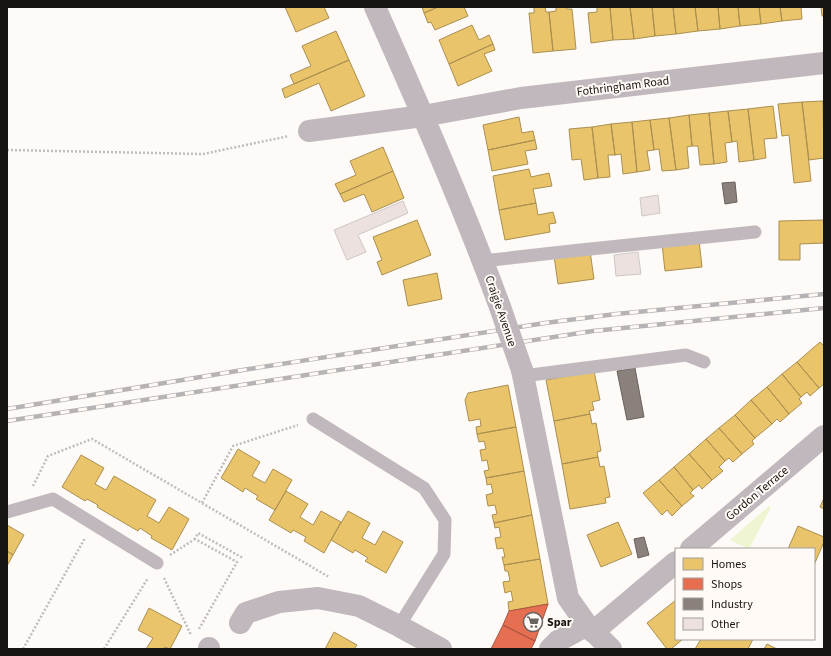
<svg xmlns="http://www.w3.org/2000/svg" width="831" height="656" viewBox="0 0 831 656" font-family="'Source Sans 3',sans-serif">
<rect width="100%" height="100%" fill="#fdfaf8"/>
<path fill="#eff5d0" d="M769,506L771,507L749,549L730,540Z"/>
<path fill="#e9c46a" stroke="#aa8f4f" d="M285,7H324L329,18L296,32Z
M422,7H438L424,13Z
M438,7H464L468,16L435,30L431,22L428,23L424,13Z
M534,7H545L546,12H549L553,51L533,53L529,13H534Z
M556,7H566L567,9H572L576,49L553,51L549,12L556,11Z
M597,7H610L613,40L591,43L588,13L597,12Z
M610,7H630L634,39L613,40Z
M630,7H652L655,36L634,39Z
M652,7H673L676,34L655,36Z
M673,7H695L698,31L676,34Z
M695,7H718L720,29L698,31Z
M718,7H738L740,26L720,29Z
M738,7H759L761,24L740,26Z
M759,7H780L782,21L761,24Z
M780,7H801L802,19L782,21Z
M821,7H824V16H822Z
M472,25L479,40L489,35L493,44L449,64L439,40Z
M336,31L349,60L294,84L290,75L311,66L302,46Z
M493,44L495,50L484,54L492,71L458,86L449,64Z
M349,60L365,96L331,111L319,83L285,98L282,89Z
M823,101L824,158L809,160L802,102Z
M802,102L811,181L794,183L789,135L782,136L778,104Z
M773,106L777,138L764,139L766,158L754,160L748,109Z
M748,109L754,160L739,162L737,141L732,142L728,111Z
M728,111L732,142L725,143L727,162L714,164L709,113Z
M709,113L714,164L700,165L698,146H692L689,115Z
M689,115L692,146L687,147L689,168L676,170L669,118Z
M519,117L522,133L533,131L535,140L488,150L483,125Z
M669,118L676,170L662,171L659,149L654,150L650,120Z
M650,120L654,150L647,151L650,170L637,172L632,122Z
M632,122L637,172L623,174L621,154L615,155L611,124Z
M611,124L615,155H608L610,177L598,178L592,127Z
M592,127L598,178L584,180L581,159L572,160L569,129Z
M535,140L537,149L525,151L528,164L492,171L488,150Z
M383,147L393,171L340,194L335,184L356,175L350,161Z
M529,169L531,177L549,173L552,186L533,189L536,203L499,210L493,176Z
M393,171L404,198L372,212L364,194L344,202L340,194Z
M536,203L538,215L553,212L556,223L549,224L550,232L505,240L499,210Z
M417,220L431,255L382,275L377,262L382,260L373,237Z
M824,220V243L800,244V260H779V221Z
M699,240L702,267L665,271L662,244Z
M590,251L594,279L558,284L554,256Z
M437,273L442,299L408,306L403,280Z
M820,342L824,346V384L819,388L797,362Z
M797,362L819,388L810,396L807,392L801,397L782,374Z
M594,371L600,400L592,402L594,410L589,411L590,414L554,421L546,380Z
M782,374L801,397L799,399L802,403L789,414L767,387Z
M508,385L516,427L477,434L476,427L481,426L480,419L469,421L465,400L468,393Z
M767,387L789,414L780,422L777,419L772,424L751,400Z
M751,400L772,424L755,438L735,415Z
M590,414L592,424L596,423L601,451L597,452L598,457L562,464L554,421Z
M735,415L755,438L752,441L754,444L742,454L719,428Z
M516,427L524,471L486,478L484,471L489,470L487,460L482,461L480,450L486,449L484,441L479,442L477,434Z
M719,428L742,454L733,462L729,458L725,461L706,439Z
M706,439L725,461L719,467L723,471L712,480L689,454Z
M238,449L260,462L252,476L265,483L273,469L292,480L275,510L256,499L258,496L245,488L243,492L221,478Z
M689,454L712,480L702,489L699,485L693,490L674,467Z
M81,455L104,468L95,484L106,490L114,476L156,500L147,516L159,523L169,507L189,519L172,550L151,538L152,536L140,528L138,531L97,507L98,505L87,499L85,501L62,487Z
M598,457L600,467L604,466L610,497L605,498L606,503L570,509L562,464Z
M674,467L693,490L690,493L694,496L682,506L659,480Z
M524,471L532,515L494,523L492,515L497,514L495,505L488,506L486,495L493,493L491,484L487,485L486,478Z
M659,480L682,506L672,516L667,510L662,515L643,493Z
M286,491L308,504L300,517L313,525L321,511L341,522L324,553L304,541L306,537L293,530L291,533L269,520Z
M824,498V509L820,507Z
M348,511L370,523L362,538L375,545L383,531L403,542L386,573L365,561L368,558L355,550L353,553L331,540Z
M532,515L540,559L504,565L502,557H505L503,548L497,549L495,538L501,537L499,527L495,528L494,523Z
M618,522L632,554L601,567L587,535Z
M7,525L24,535L13,555L7,551Z
M798,526L824,537V542L814,565V549H788Z
M7,551L13,555L7,566Z
M540,559L548,604L509,611L508,602L513,601L511,591L505,593L503,582L510,581L508,571H505L504,565Z
M676,600V639H683L671,649H667L647,623Z
M149,608L182,626L170,649L165,647L163,649H146L153,638L138,630Z
M334,632L357,645L354,649H325Z
M701,639H753L748,649H695Z
M767,644L777,649H764Z"/>
<path fill="#e76f51" stroke="#a9543e" d="M548,604L535,641L503,625L509,611Z
M503,625L535,641L531,649H491Z"/>
<path fill="#8a817c" stroke="#68605c" d="M735,182L737,202L725,204L722,183Z
M635,368L644,417L627,420L617,371Z
M644,537L649,555L638,558L634,539Z"/>
<path fill="#ece1df" stroke="#ccc8c6" d="M658,195L660,213L642,216L640,198Z
M403,201L408,213L358,235L366,252L347,260L334,230Z
M638,252L641,274L616,276L614,255Z"/>
<g fill="none" stroke-linecap="round" stroke-linejoin="round">
<path stroke="#c1bcbc" stroke-width="2.5" stroke-dasharray="2 2" stroke-linecap="butt" d="M7,150L203,154L289,136
M33,486L48,456L92,439L329,577
M202,503L233,446L298,425
M170,555L195,539
M164,578L191,635
M199,629L237,562L195,539L198,533L243,558
M23,649L85,538
M104,649L148,578"/>
<path stroke="#c0b8bc" stroke-width="13" d="M483,261L571,251L755,232
M523,376L686,355L704,362
M313,419L424,488L445,520L444,554L399,626
M7,512L53,499L157,563"/>
<path stroke="#c0b8bc" stroke-width="22" d="M375,7C419,106 463,206 500,307
M309,131L423,116L521,98L824,63
M522,370L568,598L587,625L611,649
M691,549L824,436
M240,623L246,613L279,602L318,598L359,606L399,626L441,649
M593,632L676,562
M209,649V648
M550,649L558,641L587,625"/>
<g stroke="#b7b3b4" stroke-width="4.5">
<path id="rail" d="M7,409L249,369L545,323L616,314L824,294
M7,421L593,331L824,308"/>
</g>
<use href="#rail" stroke="#fffaf6" stroke-width="3" stroke-dasharray="9" stroke-linecap="butt"/>
<path stroke="#c0b8bc" stroke-width="22" d="M500,307L522,370"/>
</g>
<defs>
<g id="supermarket-ring" transform="scale(1)"><circle r="9.5" fill="#fffaf6" stroke="#686462" stroke-width="1.5"/><path d="M-6-5.5h2.5l.6 2H6L4.5 2H-2.5L-4.4-4H-6ZM-1.5 3.2a1.3 1.3 0 1 0 .1 0ZM3 3.2a1.3 1.3 0 1 0 .1 0Z" fill="#686462"/></g>
</defs>
<g fill-rule="evenodd">
<use href="#supermarket-ring" x="533" y="622"/>
</g>
<g text-anchor="middle" stroke-width="4" stroke-linejoin="round" paint-order="stroke">
<g font-size="12" fill="#181411" stroke="#fffaf6">
<text transform="translate(623 86) rotate(-7)" y="4">Fothringham Road</text>
<text transform="translate(501 311) rotate(71)" y="4">Craigie Avenue</text>
<text transform="translate(757 493) rotate(-40)" y="4">Gordon Terrace</text>
</g>
<g font-size="12" font-weight="bold" fill="#181411" stroke="#fffaf6" text-anchor="start">
<text x="547" y="626">Spar</text>
</g>
</g>
<rect width="831" height="656" fill="none" stroke="#181411" stroke-width="16"/>
<rect x="675" y="548" width="140" height="92" fill="#fffaf6" stroke="#a39e9a"/>
<rect x="683" y="558" width="20" height="12" fill="#e9c46a" stroke="#a39e9a"/>
<text x="711" y="568" font-size="12" fill="#181411">Homes</text>
<rect x="683" y="578" width="20" height="12" fill="#e76f51" stroke="#a39e9a"/>
<text x="711" y="588" font-size="12" fill="#181411">Shops</text>
<rect x="683" y="598" width="20" height="12" fill="#8a817c" stroke="#a39e9a"/>
<text x="711" y="608" font-size="12" fill="#181411">Industry</text>
<rect x="683" y="618" width="20" height="12" fill="#ece1df" stroke="#a39e9a"/>
<text x="711" y="628" font-size="12" fill="#181411">Other</text>
</svg>
